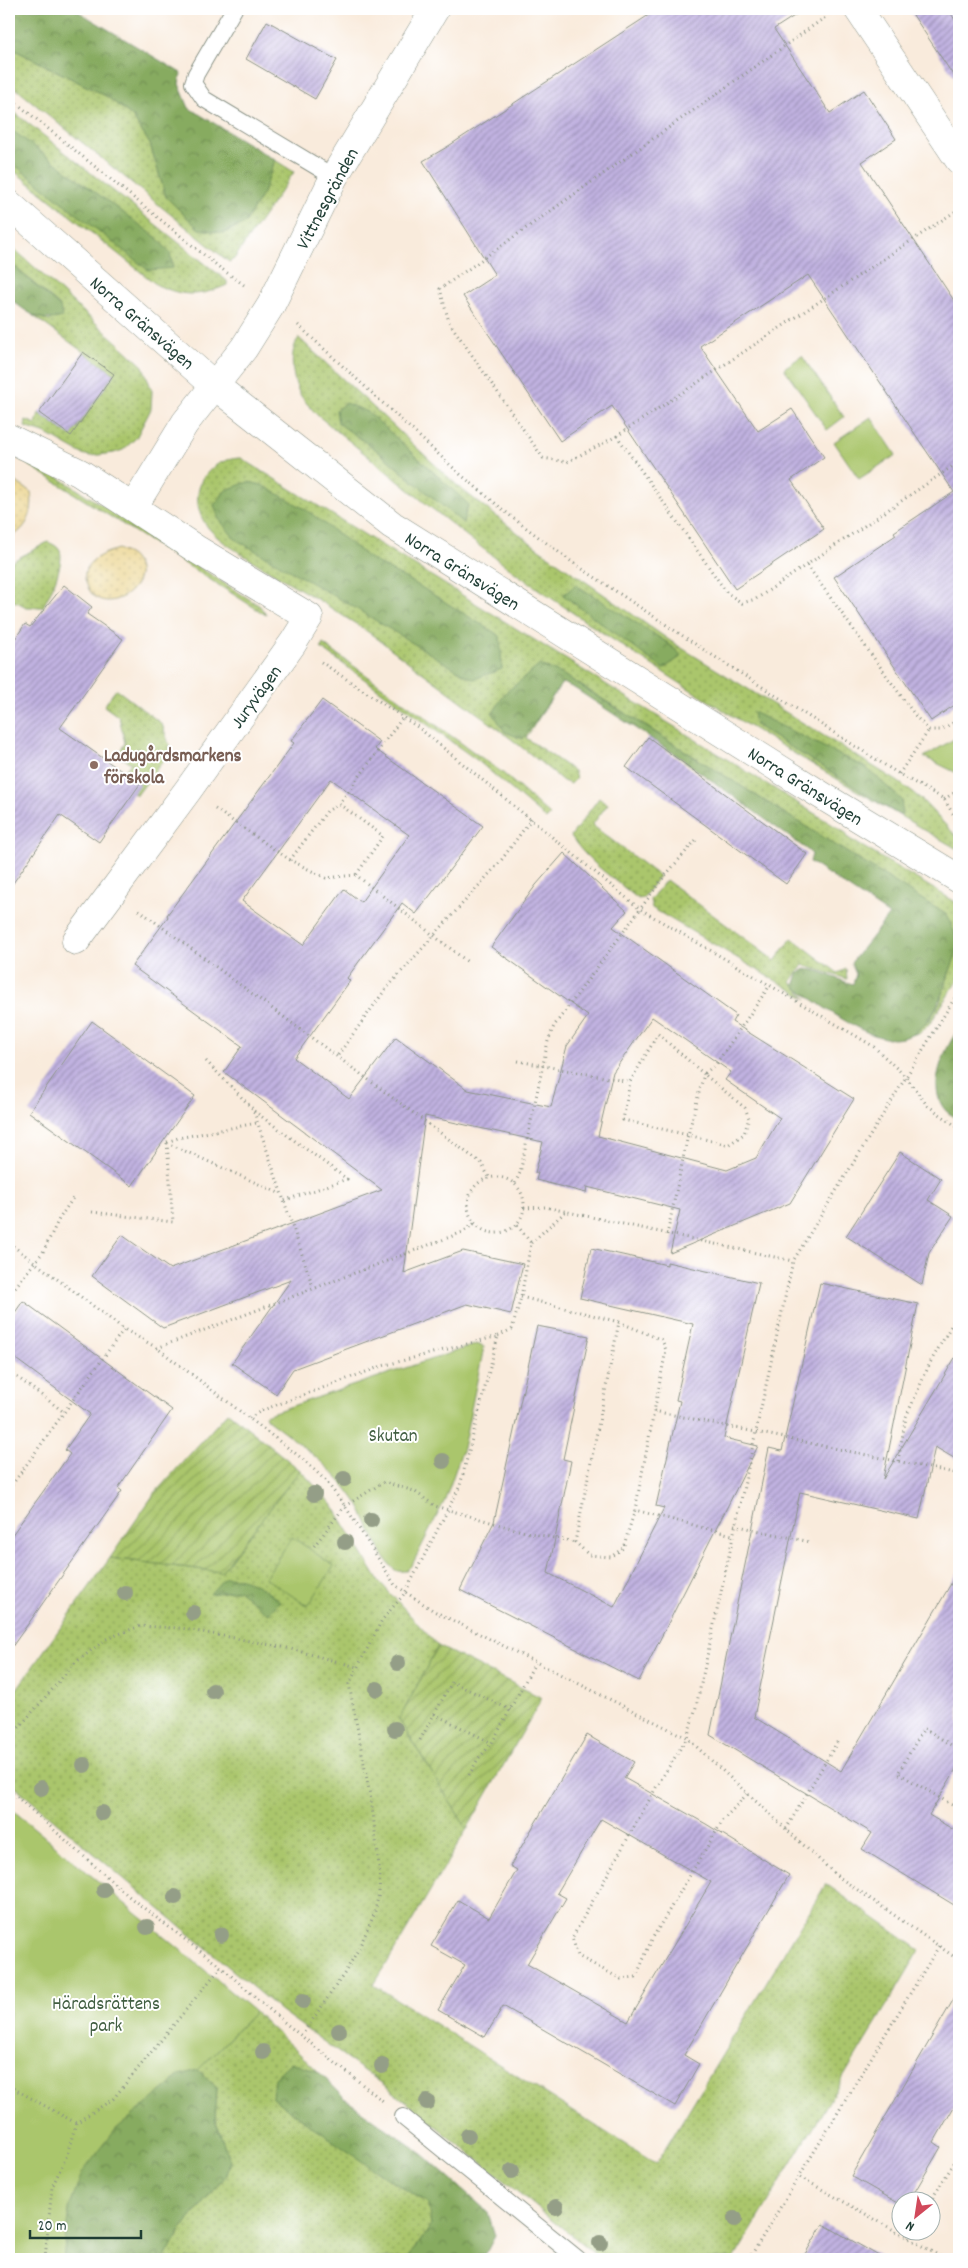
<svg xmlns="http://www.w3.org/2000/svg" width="968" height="2268" viewBox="0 0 968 2268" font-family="Dekko,sans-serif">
<defs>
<pattern id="grass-dots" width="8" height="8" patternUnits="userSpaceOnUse" patternTransform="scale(1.25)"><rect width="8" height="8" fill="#aac66c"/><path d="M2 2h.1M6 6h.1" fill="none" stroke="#8aa25a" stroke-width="1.8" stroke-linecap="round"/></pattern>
<pattern id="forest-crowns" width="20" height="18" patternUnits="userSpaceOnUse" patternTransform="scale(1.25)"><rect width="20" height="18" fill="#87ab60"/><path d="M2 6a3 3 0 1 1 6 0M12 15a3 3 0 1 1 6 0" fill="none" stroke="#6e8c50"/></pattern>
<pattern id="sand-dots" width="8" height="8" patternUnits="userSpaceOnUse" patternTransform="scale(1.25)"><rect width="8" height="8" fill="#eeda9e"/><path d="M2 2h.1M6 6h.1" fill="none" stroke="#ccbc89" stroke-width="1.8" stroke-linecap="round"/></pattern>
<pattern id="garden-furrows" width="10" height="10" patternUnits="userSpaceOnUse" patternTransform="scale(1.25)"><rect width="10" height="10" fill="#aac66c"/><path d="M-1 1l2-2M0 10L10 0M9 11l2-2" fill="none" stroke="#8aa25a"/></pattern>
<pattern id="building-hatch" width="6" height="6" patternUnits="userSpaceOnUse" patternTransform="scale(1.25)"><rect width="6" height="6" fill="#c1b2e1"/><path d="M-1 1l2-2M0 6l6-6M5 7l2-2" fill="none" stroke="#9c92b7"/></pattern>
</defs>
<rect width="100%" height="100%" fill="#fff"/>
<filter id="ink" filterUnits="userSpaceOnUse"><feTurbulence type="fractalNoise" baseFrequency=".02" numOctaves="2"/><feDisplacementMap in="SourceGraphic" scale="10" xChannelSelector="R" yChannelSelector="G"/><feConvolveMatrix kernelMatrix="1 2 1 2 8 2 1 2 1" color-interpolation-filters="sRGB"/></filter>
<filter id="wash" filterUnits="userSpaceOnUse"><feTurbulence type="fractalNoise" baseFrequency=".0096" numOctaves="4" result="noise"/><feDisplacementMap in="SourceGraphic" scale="20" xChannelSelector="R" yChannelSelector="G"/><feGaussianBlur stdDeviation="1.12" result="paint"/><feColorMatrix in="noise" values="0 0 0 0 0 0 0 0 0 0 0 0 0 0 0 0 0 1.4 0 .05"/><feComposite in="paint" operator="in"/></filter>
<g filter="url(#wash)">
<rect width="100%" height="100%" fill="#f9ebdc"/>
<path fill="url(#grass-dots)" stroke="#648250" d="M9,47L106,96L132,116L150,144L166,197L263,193L275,160L294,172L234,259L229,262L9,83Z
M9,108L227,281V285C200,297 184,297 157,285L9,167Z
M9,244L143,366L152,391L151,409L136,438L123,450L114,453L90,456L82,454L47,434L25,427L26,420L36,424L39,413L71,436L114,374L32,315L50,321L60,306L9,262Z
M299,338L460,488L536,547L672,642L897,781L920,798L959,839V850C813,766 666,679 528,582C455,530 387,471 317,415C312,409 306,403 301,396C292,382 288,351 299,338Z
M241,458L846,833L848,838L959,904V978L931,1022L921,1032L912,1035L929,1021L940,1002L958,946L946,915L566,676L526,738L574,771L576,779L571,784L563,781C517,742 468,706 419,670C396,653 373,634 348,619C316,597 281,579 248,558C236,550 221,542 211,531C184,502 200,459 241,458Z
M21,460L36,463L260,606L266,615Z
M48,542C52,544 58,546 60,551C65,563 49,596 43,607H26L17,602L9,601V563Z
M323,644L503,773L550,815L546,819L478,761L321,648Z
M116,689L162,724L171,750L137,795L133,793L139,783L124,772L131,763L117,755L125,743L119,717L104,706Z
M599,798L608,804L592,825L659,876L643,898L638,899C615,879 587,862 571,836Z
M666,880L775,961L792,938L838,973L846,969L847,979L803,965L791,982L807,999L652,908L650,900Z
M300,1470L332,1504L378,1580L438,1646L399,1720L467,1829L374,1985L656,2164L826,1884L920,1950L734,2259H601L391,2090L281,2011L9,1782V1700L110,1558L221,1572Z
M255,2012L319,2072L290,2062L330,2137L380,2174L428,2203L431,2226L408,2259H164L182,2228L225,2177L230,2162L215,2119L217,2088L198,2070Z"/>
<path fill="url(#forest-crowns)" stroke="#53744a" d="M9,9H74L181,73L179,84L189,108L275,160L263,193L245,223L224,233L199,229L166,197L150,144L132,116L106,96L9,47Z
M9,128L156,237L170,253L173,268L148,270L9,160Z
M9,262L60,307L62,317C39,324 26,311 9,298Z
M345,403L368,412L468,504L463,523L375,449L338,423L336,410Z
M248,482L262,485L305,509L372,560L416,584L500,636L502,669L474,679L465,675L352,606L235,539L219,519L214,505L226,490Z
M576,585L668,643L682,656L663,669L563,595Z
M540,665L562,674L947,915C950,924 959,939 958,947C956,956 952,965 949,973C940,1000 929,1038 894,1039C864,1039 818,1003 794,986L798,974L805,969C823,970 836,980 853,984L856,974L851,963L889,915L810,862L812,854L806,849L679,757L574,688L562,683L523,739L505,732L493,713L505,693Z
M753,712L866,768L902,800L901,816L755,725Z
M959,1028V1119C955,1117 949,1114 946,1111C925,1088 945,1048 959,1028Z
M225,1577C248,1577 262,1588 280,1601L268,1614L238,1590L210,1594Z
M291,2062L319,2072L348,2101L424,2155L488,2212L495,2236L483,2259H408L431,2226L428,2203L380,2174L272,2098L274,2078Z
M198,2070L217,2088L215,2119L230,2162L225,2177L182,2228L164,2259H63L69,2209L82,2172L116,2129L170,2085L179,2075Z"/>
<path fill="url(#sand-dots)" stroke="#868c69" d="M9,482H16L31,492C34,512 28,529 9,538Z
M118,549C123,552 131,554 134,559C155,584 107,618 90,591C87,586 84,579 85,573C88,558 106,553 118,549Z"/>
<path fill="#aac66c" stroke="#648250" d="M802,356L844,417L827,430L784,368Z
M871,417L896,455L859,479L834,442Z
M959,736V774L924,757Z
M477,1344L484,1347L463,1448L445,1500L412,1565L406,1571C403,1571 398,1572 395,1570C381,1559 368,1522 359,1506C339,1472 298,1442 267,1419L265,1415Z
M292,1537L334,1566L308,1606L265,1578Z
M9,1807L255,2012L198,2070L179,2075L170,2085L116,2129L82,2173L69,2209L63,2259H9Z"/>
<path fill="url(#garden-furrows)" stroke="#648250" d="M228,1412L300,1470L221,1572L110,1558L154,1494Z
M438,1646L542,1698L467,1829L399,1720Z"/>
<g id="blocks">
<path fill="url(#building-hatch)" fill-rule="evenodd" d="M658,9H805L774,29L830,113L864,90L896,139L862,162L959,308V702L931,721L834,577L896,535L894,532L954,492L808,275L700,346L758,431L792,409L824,457L791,480L824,529L735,589L612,406L560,441L463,296L495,275L423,161L447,147Z
M909,9H948L959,26V84Z
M267,21L337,60L315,99L246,59Z
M83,352L114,374L71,436L39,413Z
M64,585L92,607L87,614L123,639L60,728L140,784L99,842L60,815L9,889V648L25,624L30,627Z
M322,700L380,742L375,749L483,826L416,914L402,903L347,978L350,981L294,1058L349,1099L396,1037L468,1090L551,1107L567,1046L588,1016L491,947L536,885L564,853L627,911L613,927L736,1015L732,1022L854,1099L790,1203L670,1253L680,1210L587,1187L586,1193L536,1180L538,1173H535L543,1142L425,1116L404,1273L463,1251L523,1264L511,1314L467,1304L293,1369L276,1394L232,1363L291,1280L163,1328L92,1276L122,1235L170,1269L382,1190L224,1072L242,1046L132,966L168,917L167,915L294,743L291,741ZM331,779L409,835L361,902L344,889L303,945L242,901ZM652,1017L731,1072L725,1080L780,1118L756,1158L727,1170L598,1136L613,1072Z
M648,737L807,854L786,884L626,767Z
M92,1021L195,1096L132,1186L29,1112Z
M900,1152L941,1179L928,1200L953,1216L929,1253L922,1285L846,1236Z
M591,1248L667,1265V1262L759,1283L724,1438L758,1446L639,1681L460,1590L494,1522L537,1326L589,1336L563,1459L571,1461L548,1573L614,1607L664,1508L656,1506L680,1401L676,1400L693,1324L580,1298Z
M820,1283L918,1304L883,1479L959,1351V1461L935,1447L919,1519L800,1492L754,1717L841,1771L959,1570V1764L929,1815L959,1833V1908L862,1849L872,1833L710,1735L769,1448L782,1451Z
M23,1301L172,1410L118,1488L122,1491L9,1651V1539L70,1454L65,1450L90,1414L9,1354V1321Z
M587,1735L634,1762L624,1778L706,1824L789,1875L684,2055L699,2064L675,2106L503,2006L485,2037L438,2010L465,1965L431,1946L458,1900L489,1918L517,1870L510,1866ZM601,1819L711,1882L628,2022L527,1964L566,1898L557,1893Z
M959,1990V2098L934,2142L941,2147L910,2200H900V2204L851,2176Z
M823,2224L884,2259H802Z"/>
</g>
</g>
<g filter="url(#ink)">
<use href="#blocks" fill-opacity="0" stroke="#8c9488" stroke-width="1"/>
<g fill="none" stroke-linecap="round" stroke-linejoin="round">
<g stroke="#8c9488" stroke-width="18">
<path id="service" d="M234,9L196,74L193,83L204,99L334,177
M403,2117L578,2259"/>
</g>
<g stroke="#8c9488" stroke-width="29">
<path id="minor" d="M858,9L959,160
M9,438L80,473L196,549L309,617L293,643L188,790L76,941
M134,506L185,423L244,348L271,305L334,177L435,9"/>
</g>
<g stroke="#8c9488" stroke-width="29">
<path id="tertiary" d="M9,204L214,385L392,525L821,795L959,879"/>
</g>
<path stroke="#8c9488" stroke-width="3" stroke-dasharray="1 4" stroke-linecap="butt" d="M9,97L219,267L244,285
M959,209L617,436L727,593L742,603L756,599L959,462
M298,325L460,474L513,518L572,562L701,648L899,774L944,799L959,824
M617,436L567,462L543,458L449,322L440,289L827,16
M807,565L917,718L929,730H941L959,719
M321,662L419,728L640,909L873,1046L906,1077L927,1105L959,1128
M899,774L929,730
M944,799L959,790
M339,804L383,836L356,875
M215,809L290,860L326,878L356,875L469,963
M290,860L327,811L339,804L403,717
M139,910L481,1163L489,1177
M658,1034L704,1074L688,1135L623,1120L630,1082Z
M338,1055L385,990L500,862L532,818
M206,1061L253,1109L313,1287
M518,1061L630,1082
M254,1111L347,1179L283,1201
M167,1142L178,1138L257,1123
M167,1143L281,1194
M468 1205a28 28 0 1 1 56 0a28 28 0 1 1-56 0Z
M515,1183L520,1173L548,1041L554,1026L663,878L696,840
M524,1208L545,1207L793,1261
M92,1212L173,1222L167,1142
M667,1235L688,1135L728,1145L744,1134L749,1118L745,1108L704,1074L716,1064L770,985
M9,1243L124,1329L157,1348L304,1460L325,1480L345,1506L395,1585L434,1611L687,1738L836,1875L959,1960
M531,1243L565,1212
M959,1283L956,1288L959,1293
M9,1295L43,1252L59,1219L73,1198
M521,1297L619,1322L575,1542L589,1555L611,1557L623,1548L635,1510L732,1535
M619,1322L662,1340L666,1350L635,1510
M498,1336L512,1329L521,1297L531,1243L517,1225
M157,1348L463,1232L475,1223
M9,1371L64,1412
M654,1411L959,1474
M249,1418L263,1410L382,1366L498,1336L460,1486L405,1593L382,1620L349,1684L372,1806L380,1875L379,1893L374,1915L358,1950L344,1974L302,2035
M898,1461L906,1417L930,1363L959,1312
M9,1489L124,1329
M734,1525L810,1542
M314,1546L345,1506L384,1482L414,1491L435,1506L525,1532L575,1542
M434,1714L492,1743
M9,1739L75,1663L106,1639L140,1626L181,1628L287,1648L357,1667
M420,1740L452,1682L511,1710
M959,1750L924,1728L898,1773L959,1809
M469,1775L478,1759L492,1743L535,1663
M9,1790L132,1899L221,1967L284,2022L383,2101
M747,1794L723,1820L652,1939L636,1977L621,1979L578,1956L572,1938L658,1784L687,1738L696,1707L793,1261L959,991
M786,1829L839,1739
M9,2086L76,2123
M800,2177L945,2259
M930,2202L959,2155
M908,2238L913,2230
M45,2259L52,2187L67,2155L76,2123L113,2099L221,1967
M749,2259L939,1946"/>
<use href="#service" stroke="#fff" stroke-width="16"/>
<use href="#minor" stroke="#fff" stroke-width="28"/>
<use href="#tertiary" stroke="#fff" stroke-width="28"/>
</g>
<g fill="#949e87">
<circle cx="443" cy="1461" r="8"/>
<circle cx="344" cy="1479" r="8"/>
<circle cx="314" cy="1494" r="8"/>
<circle cx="371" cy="1520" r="8"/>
<circle cx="345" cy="1542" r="8"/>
<circle cx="125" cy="1593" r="8"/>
<circle cx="193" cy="1613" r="8"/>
<circle cx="398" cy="1663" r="8"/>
<circle cx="377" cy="1689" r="8"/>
<circle cx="213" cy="1691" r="8"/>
<circle cx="395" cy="1729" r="8"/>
<circle cx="84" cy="1765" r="8"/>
<circle cx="41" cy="1788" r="8"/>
<circle cx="102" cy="1813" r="8"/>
<circle cx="104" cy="1890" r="8"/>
<circle cx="175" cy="1897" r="8"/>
<circle cx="147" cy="1927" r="8"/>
<circle cx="221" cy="1935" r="8"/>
<circle cx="303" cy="2001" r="8"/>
<circle cx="339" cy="2031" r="8"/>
<circle cx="263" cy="2052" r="8"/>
<circle cx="382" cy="2066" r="8"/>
<circle cx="427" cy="2102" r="8"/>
<circle cx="468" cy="2136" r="8"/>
<circle cx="512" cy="2171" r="8"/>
<circle cx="556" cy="2207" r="8"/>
<circle cx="735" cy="2219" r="8"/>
<circle cx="600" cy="2243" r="8"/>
</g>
</g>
<circle fill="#8d6e63" stroke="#fff" stroke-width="2" cx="94" cy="765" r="5"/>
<g text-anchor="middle" stroke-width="4" stroke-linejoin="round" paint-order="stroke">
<g font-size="19" fill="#1f3d34" stroke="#fff">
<text transform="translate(326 198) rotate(-62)" y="7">Vittnesgränden</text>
<text transform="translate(143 322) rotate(41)" y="7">Norra Gränsvägen</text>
<text transform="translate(463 570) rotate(32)" y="7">Norra Gränsvägen</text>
<text transform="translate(255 696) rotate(-54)" y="7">Juryvägen</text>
<text transform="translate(806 785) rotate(32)" y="7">Norra Gränsvägen</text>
</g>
<g font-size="19" font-weight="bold" fill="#785e54" stroke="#fff" text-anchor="start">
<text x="104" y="761">Ladugårdsmarkens<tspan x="104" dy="22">förskola</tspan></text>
</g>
<g font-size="19" fill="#425f42" stroke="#fff">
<text x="393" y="1441">Skutan</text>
<text x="106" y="2009">Häradsrättens<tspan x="106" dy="22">park</tspan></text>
</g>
</g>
<rect width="968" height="2268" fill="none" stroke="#fff" stroke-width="30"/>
<g transform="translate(916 2216) rotate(210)"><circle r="24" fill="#ffffff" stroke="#a5b1ae"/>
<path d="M0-4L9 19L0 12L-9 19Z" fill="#d1495b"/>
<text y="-8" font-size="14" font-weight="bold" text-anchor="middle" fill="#1f3d34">N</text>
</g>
<path d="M30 2230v8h111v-8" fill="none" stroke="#1f3d34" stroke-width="2.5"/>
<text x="38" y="2230" font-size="15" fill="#1f3d34" stroke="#ffffff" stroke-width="4" paint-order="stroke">20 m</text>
</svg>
